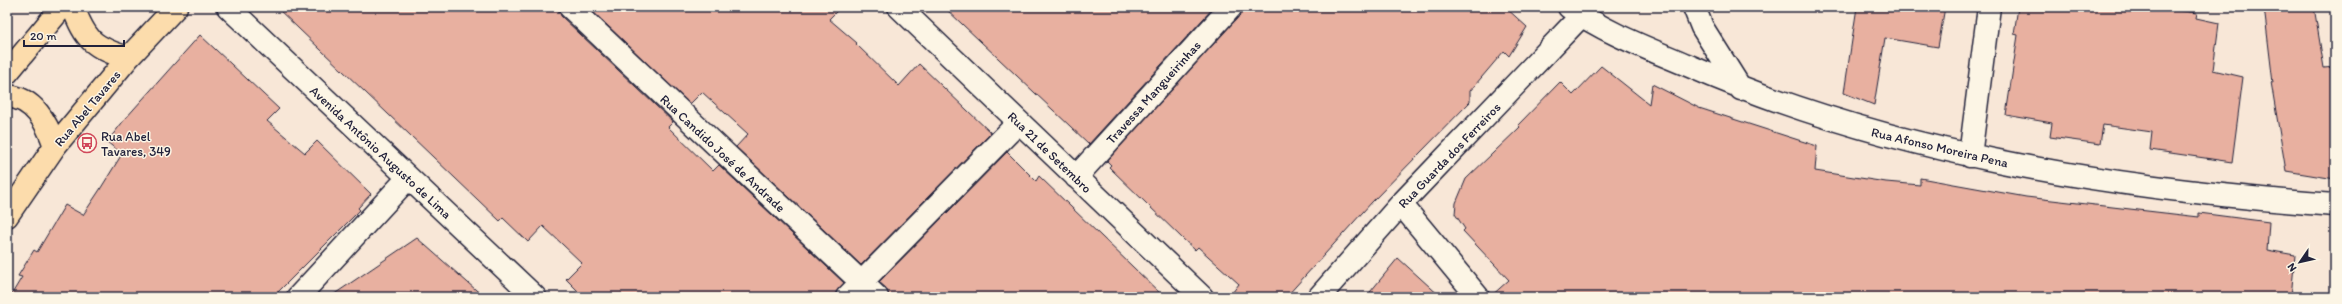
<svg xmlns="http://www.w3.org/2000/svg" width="2342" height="304" viewBox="0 0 2342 304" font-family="Itim,sans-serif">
<rect width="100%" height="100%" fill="#f8e7d7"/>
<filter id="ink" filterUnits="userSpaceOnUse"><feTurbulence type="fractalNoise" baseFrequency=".025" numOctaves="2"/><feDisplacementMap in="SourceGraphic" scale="8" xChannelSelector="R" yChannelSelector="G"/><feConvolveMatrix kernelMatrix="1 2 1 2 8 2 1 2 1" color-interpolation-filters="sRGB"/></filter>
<g filter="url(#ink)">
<path fill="#e8b0a0" stroke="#22223b" d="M276,7H558L561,16L673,122L668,127L713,171L719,165L844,283L838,289L835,297H584L566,279L582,263L543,226L528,242L503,218L500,221Z
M588,7H841L829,19L857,43L856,44L899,86L919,64L991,133L861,265L736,147L748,134L702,92L690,104Z
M944,7H1214L1089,144Z
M1243,7H1505L1527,27L1509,56L1504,51L1470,91V102L1372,202L1286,297H1229L1239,284L1198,247L1195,250L1183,239L1109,167L1111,165L1107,161L1240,15Z
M1857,7H1945L1938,47L1885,38L1874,105L1844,93Z
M2018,7H2155L2197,13L2196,18L2219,23L2213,70L2243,77L2232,162L2150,150L2152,132L2103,125L2100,144L2050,137L2052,123L2006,115L2018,35L2014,34Z
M2264,7H2314L2324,68L2335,67V179L2286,171L2271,82L2273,83Z
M200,35L279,109L267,121L305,153L317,141L371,194L358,208L360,210L273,297H10L22,277L18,276L34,250L37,252L65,205L83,215L99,191L122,154L107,142L125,119Z
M1601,66L1649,104L1652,84L1699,108L1817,146L1815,171L1886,182L1920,185V178L2026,197L2199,217V213L2269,222L2267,250L2295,255L2291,297H1490L1509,280L1463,231L1465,229L1455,214L1456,203L1466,179L1520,127L1518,125L1560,82L1573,95Z
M1007,152L1036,181L1039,176L1164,297H889L886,288L879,282Z
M417,238L484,297H330Z
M1398,258L1441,297H1366Z"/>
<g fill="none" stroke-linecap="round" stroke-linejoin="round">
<g stroke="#22223b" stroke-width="25">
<path id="minor" d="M228,7L535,297
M570,7L877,297
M899,7L1202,297
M1569,7C1604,32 1647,48 1687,65C1891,154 2114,189 2335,205
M1694,7L1702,27L1741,89
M1970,156L1989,7
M1076,177L1231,7
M1401,204L1478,297
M298,297L408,178
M847,297L1019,122
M1319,297L1401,204L1581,16"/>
</g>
<g stroke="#22223b" stroke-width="25">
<path id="major" d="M73,7C86,41 93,47 128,58
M7,73L62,7
M7,96C34,98 47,123 55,146
M7,216L55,146L128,58L176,7"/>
</g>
<use href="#minor" stroke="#fcf5e5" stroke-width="22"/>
<use href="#major" stroke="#fcdcac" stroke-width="22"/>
</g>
</g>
<defs>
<g id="bus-ring" transform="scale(1)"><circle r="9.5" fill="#fcf5e5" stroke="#d1495b" stroke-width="1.5"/><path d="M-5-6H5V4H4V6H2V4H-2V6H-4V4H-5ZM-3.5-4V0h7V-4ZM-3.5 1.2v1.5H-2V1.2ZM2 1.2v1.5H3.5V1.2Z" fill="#d1495b"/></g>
</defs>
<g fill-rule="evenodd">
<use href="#bus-ring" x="87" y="143"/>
</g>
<g text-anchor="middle" stroke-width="3" stroke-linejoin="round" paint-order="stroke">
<g font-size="13" fill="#22223b" stroke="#fcf5e5">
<text transform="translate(1153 92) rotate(-48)" y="5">Travessa Mangueirinhas</text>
<text transform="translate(87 108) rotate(-50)" y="5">Rua Abel Tavares</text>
<text transform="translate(1940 147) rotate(13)" y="5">Rua Afonso Moreira Pena</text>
<text transform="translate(381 152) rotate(43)" y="5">Avenida Antônio Augusto de Lima</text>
<text transform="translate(1050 152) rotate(44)" y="5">Rua 21 de Setembro</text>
<text transform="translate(723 153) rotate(43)" y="5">Rua Candido José de Andrade</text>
<text transform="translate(1449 155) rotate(-46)" y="5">Rua Guarda dos Ferreiros</text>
</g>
<g font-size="13" fill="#22223b" stroke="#fcf5e5" text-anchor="start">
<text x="101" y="141">Rua Abel<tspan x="101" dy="15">Tavares, 349</tspan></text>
</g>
</g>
<rect width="2342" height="304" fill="none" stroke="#fcf5e5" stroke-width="24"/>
<rect x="12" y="12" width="2318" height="280" fill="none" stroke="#22223b" stroke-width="1.5" filter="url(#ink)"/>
<g transform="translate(2300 262) rotate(236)" stroke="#fcf5e5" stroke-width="3" paint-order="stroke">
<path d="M0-3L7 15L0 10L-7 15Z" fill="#22223b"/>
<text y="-6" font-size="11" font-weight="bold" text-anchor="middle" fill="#22223b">N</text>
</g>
<path d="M24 40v6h100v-6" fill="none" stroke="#22223b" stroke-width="2"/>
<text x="30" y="40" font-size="12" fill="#22223b" stroke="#fcf5e5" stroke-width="3" paint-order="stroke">20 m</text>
</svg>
